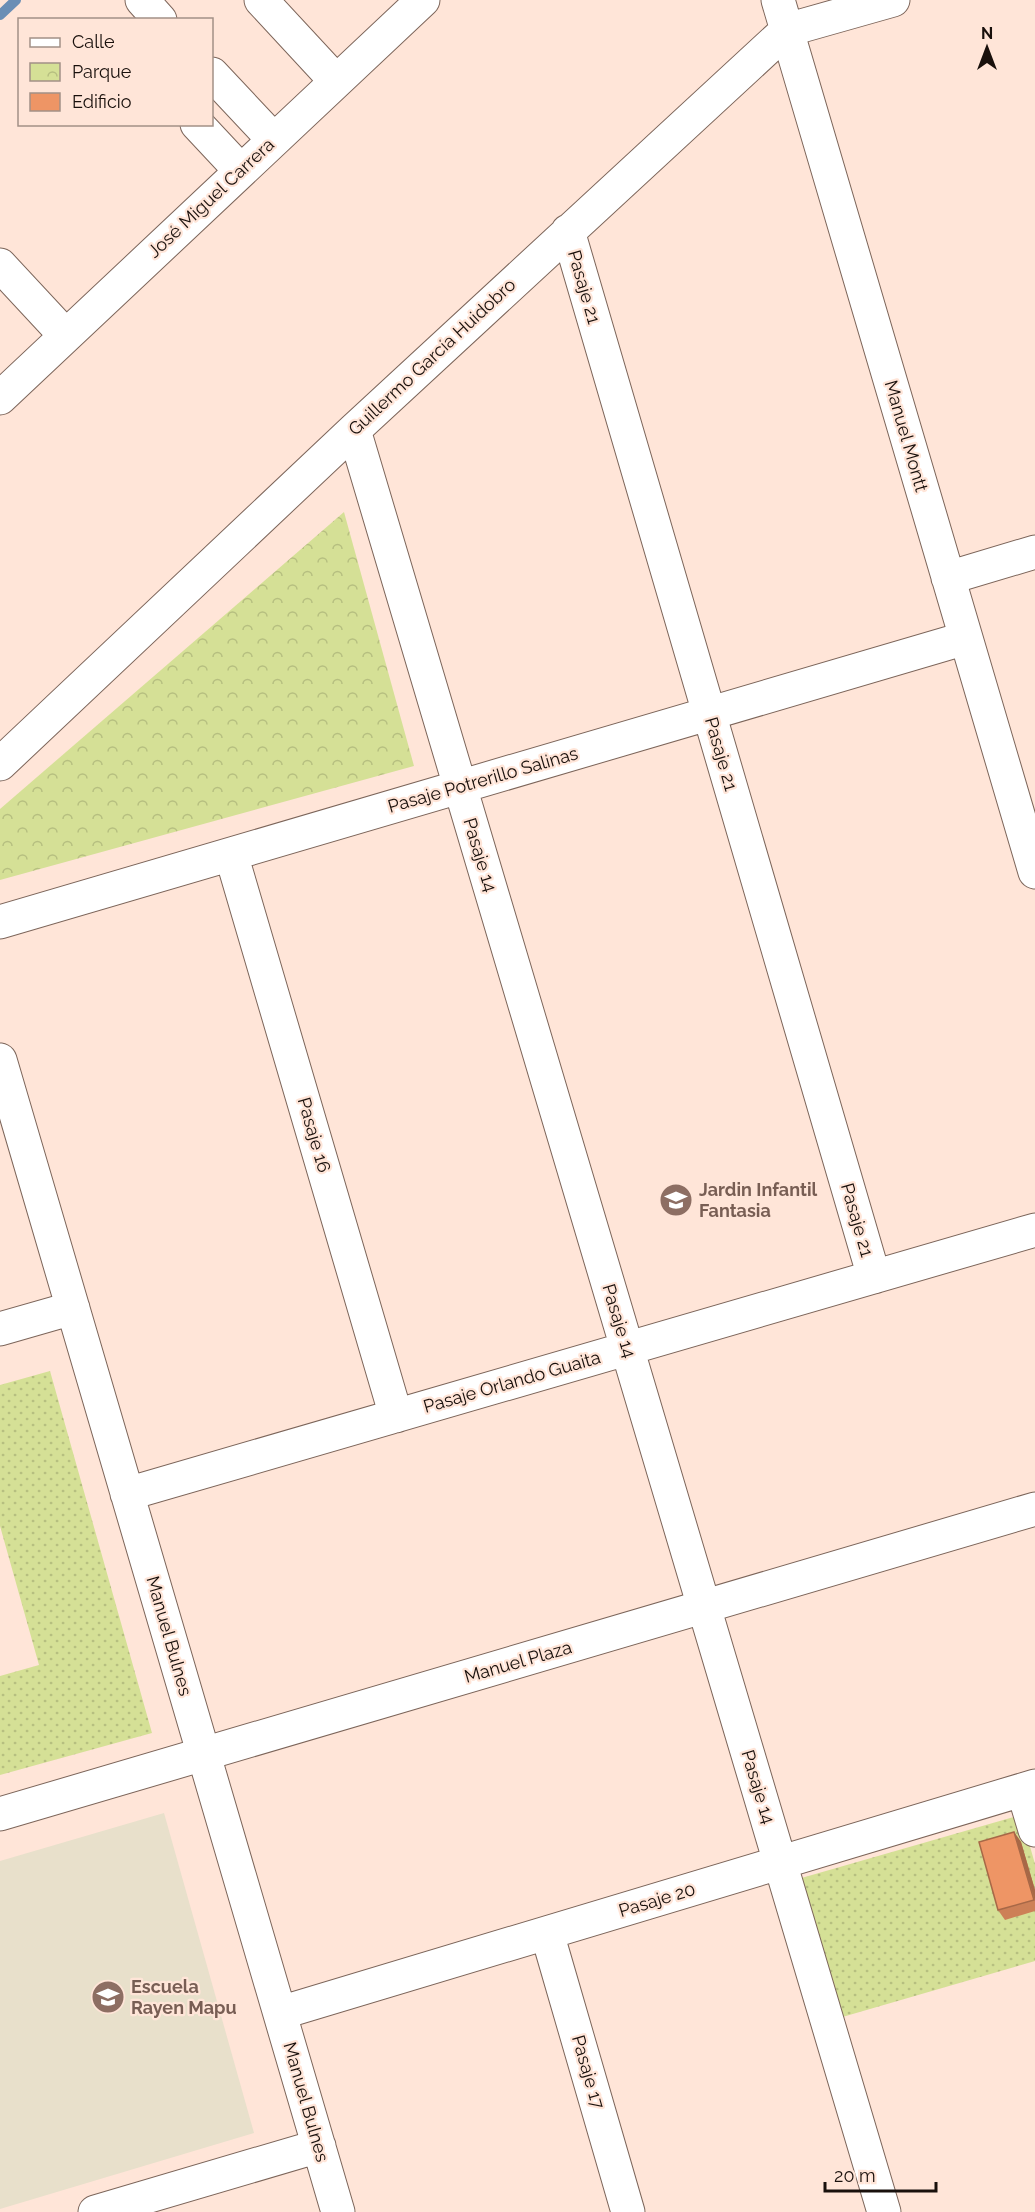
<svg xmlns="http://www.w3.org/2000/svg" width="1035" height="2212" viewBox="0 0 1035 2212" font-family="Raleway,sans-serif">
<defs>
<pattern id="grass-dots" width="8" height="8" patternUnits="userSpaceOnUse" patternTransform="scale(1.5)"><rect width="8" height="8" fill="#d5e096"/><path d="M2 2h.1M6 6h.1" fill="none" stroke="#b6bf80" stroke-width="1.8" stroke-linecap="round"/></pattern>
<pattern id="park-crowns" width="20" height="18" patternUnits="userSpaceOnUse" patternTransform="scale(1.5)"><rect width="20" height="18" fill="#d5e096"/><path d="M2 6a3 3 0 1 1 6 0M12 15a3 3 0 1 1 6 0" fill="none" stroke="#b6bf80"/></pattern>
</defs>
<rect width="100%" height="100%" fill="#ffe5d8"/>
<path fill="#e8e0cb" d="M164,1813L254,2133L0,2209V1861Z"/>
<path fill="url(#grass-dots)" d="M50,1371L152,1733L0,1775V1676L39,1665L0,1526V1385Z
M1021,1815L1035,1864V1961L839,2018L798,1879Z"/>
<path fill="url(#park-crowns)" d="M344,512L414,766L0,880V809Z"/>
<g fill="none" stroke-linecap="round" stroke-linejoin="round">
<path stroke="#6b8eb5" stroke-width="10" d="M0,15L16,0"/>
<g stroke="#7c655a" stroke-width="35">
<path id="minor" d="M142,0L160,20
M261,0L336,81
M778,0L1035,872
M212,74L273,139
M197,124L240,170
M568,231L874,1277
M0,265L66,336
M0,398L423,0
M354,430L884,2212
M948,578L1035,552
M0,764L354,430L787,30L893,0
M231,854L396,1416
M0,922L966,638
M0,1060L338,2212
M0,1329L73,1308
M127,1494L1035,1230
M1023,1790L1035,1830
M547,1933L628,2212
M280,2013L1035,1786
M95,2212L319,2146"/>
</g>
<g stroke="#7c655a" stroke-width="35">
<path id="tertiary" d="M0,1814L1035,1509"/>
</g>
<use href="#minor" stroke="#fff" stroke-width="33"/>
<use href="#tertiary" stroke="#fff" stroke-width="33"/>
</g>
<path fill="#cd8057" d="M1014,1832L1021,1842L1035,1890V1911L1005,1920L998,1910Z"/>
<path fill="#a76847" d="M1014,1832L1021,1842L1035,1890V1901Z"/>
<path fill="#ee9565" stroke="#a76847" stroke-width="1.5" d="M1014,1832L1034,1900L998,1910L979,1842Z"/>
<defs>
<g id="school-disc" transform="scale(1.725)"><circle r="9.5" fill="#8d6e63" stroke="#ffe5d8"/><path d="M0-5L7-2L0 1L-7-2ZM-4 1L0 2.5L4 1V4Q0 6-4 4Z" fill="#fff"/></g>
</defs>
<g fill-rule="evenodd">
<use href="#school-disc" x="676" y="1200"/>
<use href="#school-disc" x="108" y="1997"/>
</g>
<g text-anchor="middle" stroke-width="4.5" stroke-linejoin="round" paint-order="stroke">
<g font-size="18" fill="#19100c" stroke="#ffe5d8">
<text transform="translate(211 198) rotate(-43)" y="6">José Miguel Carrera</text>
<text transform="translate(584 287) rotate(74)" y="6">Pasaje 21</text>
<text transform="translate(432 357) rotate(-43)" y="6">Guillermo García Huidobro</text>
<text transform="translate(906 436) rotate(74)" y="6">Manuel Montt</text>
<text transform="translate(721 754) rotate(74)" y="6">Pasaje 21</text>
<text transform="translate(483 780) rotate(-16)" y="6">Pasaje Potrerillo Salinas</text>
<text transform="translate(480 855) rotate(73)" y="6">Pasaje 14</text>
<text transform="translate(314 1135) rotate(74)" y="6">Pasaje 16</text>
<text transform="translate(857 1220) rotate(74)" y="6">Pasaje 21</text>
<text transform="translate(619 1321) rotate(73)" y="6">Pasaje 14</text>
<text transform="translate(512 1382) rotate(-16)" y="6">Pasaje Orlando Guaita</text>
<text transform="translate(169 1636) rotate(74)" y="6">Manuel Bulnes</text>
<text transform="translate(518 1662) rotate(-16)" y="6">Manuel Plaza</text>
<text transform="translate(758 1787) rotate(73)" y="6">Pasaje 14</text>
<text transform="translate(657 1900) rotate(-17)" y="6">Pasaje 20</text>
<text transform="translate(588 2072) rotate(74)" y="6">Pasaje 17</text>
<text transform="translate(306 2102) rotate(74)" y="6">Manuel Bulnes</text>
</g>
<g font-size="18" font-weight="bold" fill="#785e54" stroke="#ffe5d8" text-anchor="start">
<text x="699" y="1196">Jardin Infantil<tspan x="699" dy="21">Fantasia</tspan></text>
<text x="131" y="1993">Escuela<tspan x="131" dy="21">Rayen Mapu</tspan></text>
</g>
</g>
<rect x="18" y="18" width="195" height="108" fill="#ffe5d8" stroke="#a39086" stroke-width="1.5"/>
<rect x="30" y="38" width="30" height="9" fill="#ffffff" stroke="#a39086" stroke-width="1.5"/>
<text x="72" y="48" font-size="18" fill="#19100c">Calle</text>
<rect x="30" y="63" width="30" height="18" fill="url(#park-crowns)" stroke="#a39086" stroke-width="1.5"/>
<text x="72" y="78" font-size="18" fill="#19100c">Parque</text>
<rect x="30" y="93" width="30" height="18" fill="#ee9565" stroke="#a39086" stroke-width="1.5"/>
<text x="72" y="108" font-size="18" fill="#19100c">Edificio</text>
<g transform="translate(987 48)" stroke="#ffe5d8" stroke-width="4.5" paint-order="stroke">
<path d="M0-4.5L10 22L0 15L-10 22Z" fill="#19100c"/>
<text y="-9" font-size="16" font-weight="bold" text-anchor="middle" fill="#19100c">N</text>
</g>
<path d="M825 2182v9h111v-9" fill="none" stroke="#19100c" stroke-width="3"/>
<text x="834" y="2182" font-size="18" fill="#19100c" stroke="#ffe5d8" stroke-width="4.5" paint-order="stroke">20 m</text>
</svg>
